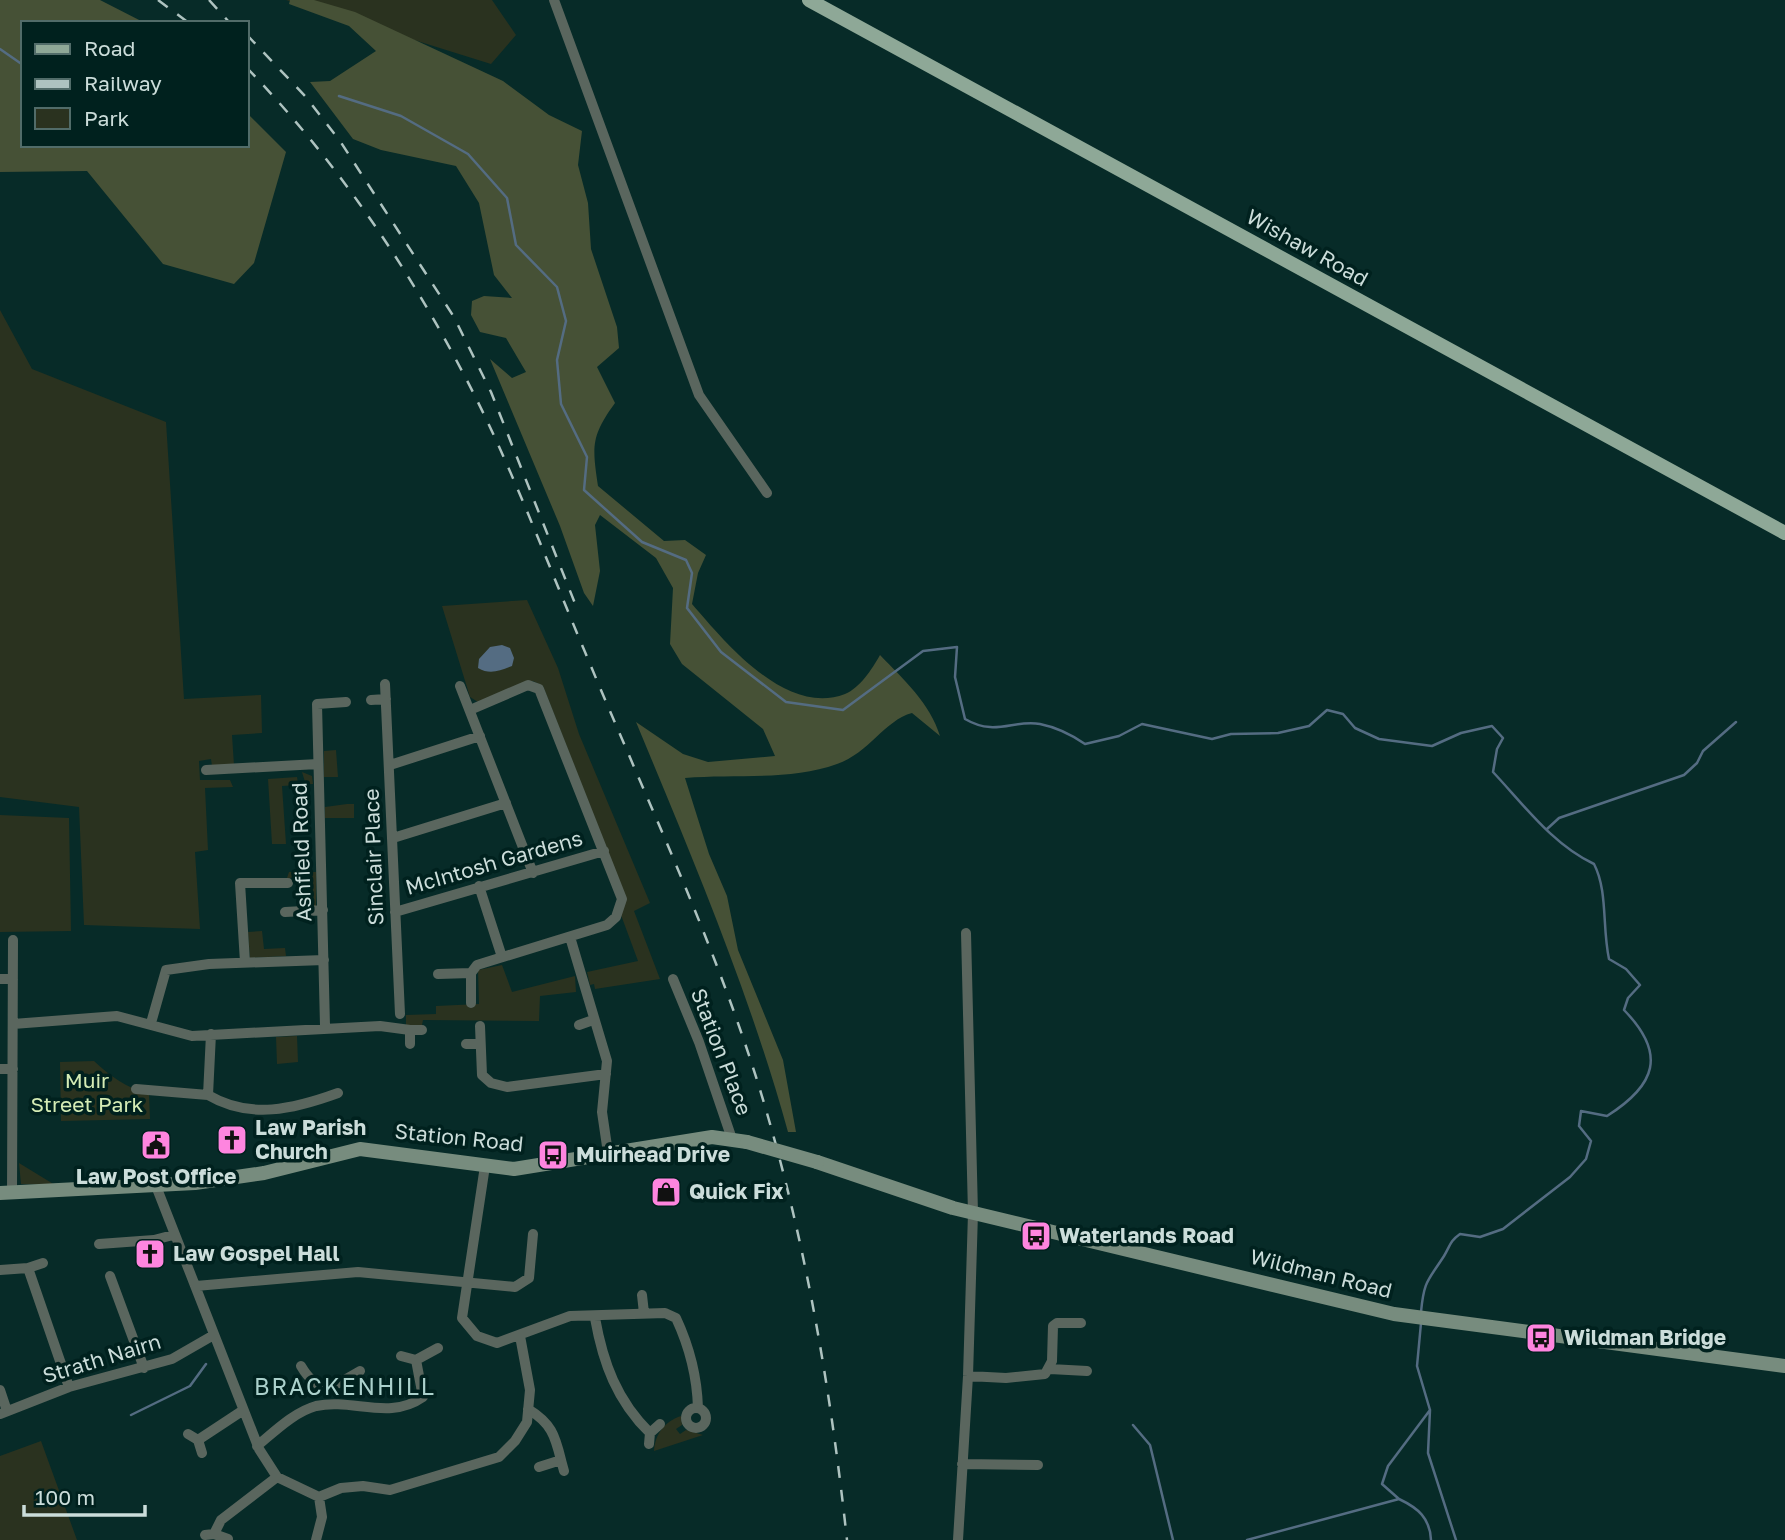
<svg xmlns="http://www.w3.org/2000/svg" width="1785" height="1540" viewBox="0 0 1785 1540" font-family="'Golos Text',sans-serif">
<rect width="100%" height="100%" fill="#072b28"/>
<path fill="#2a321f" d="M286,0H492L516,35L491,64Z
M0,310L32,369L166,422L184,699L261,695L262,733L232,735L234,765L212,766L211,759L199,761L200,780H230L233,787L205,788L208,850L195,852L200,929L84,925L79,807L0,797Z
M527,600L558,668L579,734L650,903L634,911L660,979L595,989L594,984L590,985L587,972L638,961L621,915L622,888L543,686L533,681L478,702L470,697L442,606Z
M336,750L338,777H324V751Z
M302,772L312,776L313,784L282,786L286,844H272L268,779L297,777L298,783L305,782Z
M347,804H354V818H325V807Z
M0,815L69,818L71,931L0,932Z
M289,872H316V906H310L309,877L287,878Z
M262,931L264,949L285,948L286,956L250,958L248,932Z
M502,965L512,992L575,976L576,992L540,996L539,1021L423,1020L422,1025H406V1015L436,1014V1006L479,1004L478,970Z
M297,1036L298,1062L277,1064L276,1037Z
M94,1061C110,1076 127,1088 149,1094L150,1119L61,1121L60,1062Z
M19,1163L55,1185L21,1184Z
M681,1416L682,1425L676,1429L680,1434L686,1430L703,1435L654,1451C655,1434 665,1421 681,1416Z
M41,1441L77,1540H0V1456Z"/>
<path fill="#465136" d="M0,0H100L145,23H23V145H247V113L286,152L254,263L234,284L163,264L87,171L0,172Z
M290,0H314L355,12L503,81L549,115L582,131L578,165L588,203L591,249L617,327L619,348L597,367L615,403C591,436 592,446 598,486L664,541L685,540L706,555L698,573L692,604C725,642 786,717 845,694C860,688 872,669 880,655C904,680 930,703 940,736L912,713C885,720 869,753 837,764C790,781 734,774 685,778L709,854L727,896L738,950L783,1060L796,1132H788C749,991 692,857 636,722L683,754L708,762L775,756L763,729L682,664L670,644L673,588L656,558L600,515L595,525L600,571L593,606L584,593L560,526L490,359L512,378L526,372L506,338L480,332L471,315L472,301L484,296L512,298L494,275L479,203L456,166L381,150L353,139L310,82L330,81L376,51L349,26L289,4Z"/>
<path fill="#546c82" d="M502,645L510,648L514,658L512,666C499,671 490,675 478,668L479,659L490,647Z"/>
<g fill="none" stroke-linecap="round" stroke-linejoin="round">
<path stroke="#546c82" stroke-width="2.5" d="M0,49L23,65
M339,96L401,116L468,154L507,198L516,245L557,287L566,321L557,360L561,404L587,457L584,490L642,542L686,560L692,573L687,608L721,652L786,702L843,710L923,651L957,647L955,677L965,719C996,737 1013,719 1040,724C1055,727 1072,735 1085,744L1119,736L1142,724L1212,739L1231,734L1278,733L1309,726L1327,710L1343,714L1355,728L1379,739L1432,746L1461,733L1492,726L1503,738L1497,749L1493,772C1524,805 1553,845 1594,864C1608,891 1602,927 1609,959L1626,969L1640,985L1628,998L1624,1010C1667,1054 1656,1085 1607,1116L1581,1111L1579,1126L1591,1141L1586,1159L1570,1177L1503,1229L1480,1237L1460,1234C1450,1241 1450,1246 1444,1256C1428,1281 1424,1280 1421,1312
M1547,829L1559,818L1684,775L1697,763L1703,751L1736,722
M1421,1323L1417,1366L1430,1410L1428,1453L1456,1540
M131,1415L190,1386L206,1364
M1133,1425L1150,1445L1173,1540
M1399,1499C1418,1508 1430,1518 1431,1540
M1247,1540L1399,1499L1382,1484L1388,1466L1430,1410"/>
<path stroke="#5a665e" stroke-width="10" d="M554,0L699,395L767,493
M385,684L400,1014
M460,686L533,873
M371,700L386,699
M470,710L528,685L539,689L622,899L616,917L607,925L477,965L471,973V1003
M390,765L480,736
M206,770L318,764
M393,838L506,803
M479,886L502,957
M285,912L323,910
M395,912L604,851
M570,937L607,1061L602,1112L608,1153
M245,962L240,883H288
M438,974L471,973
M0,979H13
M673,979L699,1042L732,1139
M151,1023L166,970L209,964L324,960
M13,1024L117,1016L192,1036L380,1026L410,1030V1044
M579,1025L593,1020
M325,1026L317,704L346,702
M480,1026L482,1075L491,1083L507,1087L606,1074
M410,1030H422
M466,1044H479
M0,1069H13
M136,1089L208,1095L211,1034
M208,1095C250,1120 294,1109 338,1093
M485,1166L462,1318L477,1336L497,1343L570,1316L665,1313L676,1318C690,1348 697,1375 698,1408
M156,1186L259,1449L277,1477L319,1497L341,1488L363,1486L390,1490L499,1457L515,1441L527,1422L530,1390L520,1336
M12,1193L13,940
M99,1244L154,1240L173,1235
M28,1268L69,1387
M0,1270L28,1268L43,1263
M110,1276L144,1368
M196,1286L358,1272L515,1287L529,1278L533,1234
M642,1295L644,1313
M595,1318C603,1363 617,1401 650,1433L660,1424
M401,1356L416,1360L438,1348
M301,1366C320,1398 334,1386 360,1371
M1050,1369L1087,1371
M968,1376L1006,1378L1045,1374L1052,1361L1053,1326L1057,1323H1081
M0,1390L7,1411
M686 1418a10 10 0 1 1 20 0a10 10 0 1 1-20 0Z
M528,1409C551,1423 555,1435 561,1460L539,1467
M0,1414L69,1387L172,1359L212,1336
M188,1434L198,1440L242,1411
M198,1440L202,1453
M649,1444L650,1433
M257,1446C274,1432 294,1412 316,1406C353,1398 389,1421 423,1397L416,1360
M561,1460L564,1471
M962,1464L1038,1465
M214,1534L228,1539
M205,1535L214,1534L221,1520L277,1477
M316,1540L322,1517L319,1497
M958,1540L968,1376L973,1213L966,933"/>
<path stroke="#778c7e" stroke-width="14" d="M817,1162L953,1208L1394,1314L1785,1366
M0,1193L195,1183L264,1173L360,1149L514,1169L712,1137L747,1142"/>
<path stroke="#8ea897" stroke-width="14" d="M809,0L1785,533"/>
<path stroke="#aec3c0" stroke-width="2.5" stroke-dasharray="12 12" stroke-linecap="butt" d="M158,0L189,23
M209,0L230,23
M247,35L305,96L340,141L454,317L491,392L578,611
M247,68C333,157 405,262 462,371C510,461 545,558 585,652C644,794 711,934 757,1080C804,1231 830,1384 847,1540"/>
<path stroke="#778c7e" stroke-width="14" d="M747,1142L817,1162"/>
</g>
<defs>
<g id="church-square" transform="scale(1.575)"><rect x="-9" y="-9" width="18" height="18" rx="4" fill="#fe85df" stroke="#00211e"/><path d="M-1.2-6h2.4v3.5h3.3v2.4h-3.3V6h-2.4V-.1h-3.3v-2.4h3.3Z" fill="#111"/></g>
<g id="civic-square" transform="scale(1.575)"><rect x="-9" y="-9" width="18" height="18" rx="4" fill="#fe85df" stroke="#00211e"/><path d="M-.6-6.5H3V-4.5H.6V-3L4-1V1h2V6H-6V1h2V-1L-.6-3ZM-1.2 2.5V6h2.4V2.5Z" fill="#111"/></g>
<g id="bus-square" transform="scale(1.575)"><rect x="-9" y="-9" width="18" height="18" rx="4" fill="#fe85df" stroke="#00211e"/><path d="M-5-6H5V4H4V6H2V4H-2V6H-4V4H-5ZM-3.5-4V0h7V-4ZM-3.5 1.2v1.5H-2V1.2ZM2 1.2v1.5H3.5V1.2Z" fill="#111"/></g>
<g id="shop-square" transform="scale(1.575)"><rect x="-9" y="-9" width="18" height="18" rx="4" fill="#fe85df" stroke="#00211e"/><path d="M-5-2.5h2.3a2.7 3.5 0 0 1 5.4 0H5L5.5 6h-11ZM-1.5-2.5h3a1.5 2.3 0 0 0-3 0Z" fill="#111"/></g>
</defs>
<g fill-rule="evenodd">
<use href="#church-square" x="232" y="1140"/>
<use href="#civic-square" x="156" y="1145"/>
<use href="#bus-square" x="553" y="1155"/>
<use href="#shop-square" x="666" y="1192"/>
<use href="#bus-square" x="1036" y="1236"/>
<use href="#church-square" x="150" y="1254"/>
<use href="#bus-square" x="1541" y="1338"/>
</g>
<g text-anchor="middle" stroke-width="7" stroke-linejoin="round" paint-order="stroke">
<g font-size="21" fill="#cbddda" stroke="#00211e">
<text transform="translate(1307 248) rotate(29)" y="7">Wishaw Road</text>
<text transform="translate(302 852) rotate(-92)" y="7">Ashfield Road</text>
<text transform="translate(374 857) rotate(-92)" y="7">Sinclair Place</text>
<text transform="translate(494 863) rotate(-16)" y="7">McIntosh Gardens</text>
<text transform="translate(721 1052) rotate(69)" y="7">Station Place</text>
<text transform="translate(459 1138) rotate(6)" y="7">Station Road</text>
<text transform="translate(1321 1274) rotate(14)" y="7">Wildman Road</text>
<text transform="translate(102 1359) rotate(-17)" y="7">Strath Nairn</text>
</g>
<g font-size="21" fill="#d5ecb5" stroke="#00211e">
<text x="87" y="1088">Muir<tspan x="87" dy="24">Street Park</tspan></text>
</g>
<g font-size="21" font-weight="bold" fill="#cbddda" stroke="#00211e" text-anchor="start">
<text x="255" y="1135">Law Parish<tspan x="255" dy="24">Church</tspan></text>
<text x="576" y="1162">Muirhead Drive</text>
<text x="156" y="1184" text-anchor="middle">Law Post Office</text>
<text x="689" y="1199">Quick Fix</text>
<text x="1059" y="1243">Waterlands Road</text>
<text x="173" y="1261">Law Gospel Hall</text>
<text x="1564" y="1345">Wildman Bridge</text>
</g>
<g font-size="23" letter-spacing="2" fill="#abd1cc" stroke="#00211e">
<text x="345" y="1395">BRACKENHILL</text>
</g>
</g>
<rect x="21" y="21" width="228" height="126" fill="#00211e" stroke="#516c69" stroke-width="2"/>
<rect x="35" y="44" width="35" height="10" fill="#8ea897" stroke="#516c69" stroke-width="2"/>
<text x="84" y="56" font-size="21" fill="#cbddda">Road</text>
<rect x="35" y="79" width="35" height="10" fill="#aec3c0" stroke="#516c69" stroke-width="2"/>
<text x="84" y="91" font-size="21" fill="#cbddda">Railway</text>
<rect x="35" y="108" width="35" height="21" fill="#2a321f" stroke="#516c69" stroke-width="2"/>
<text x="84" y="126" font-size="21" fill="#cbddda">Park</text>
<path d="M24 1505v10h121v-10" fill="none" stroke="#cbddda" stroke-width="3.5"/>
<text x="35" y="1505" font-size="21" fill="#cbddda" stroke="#00211e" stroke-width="5" paint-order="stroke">100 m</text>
</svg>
